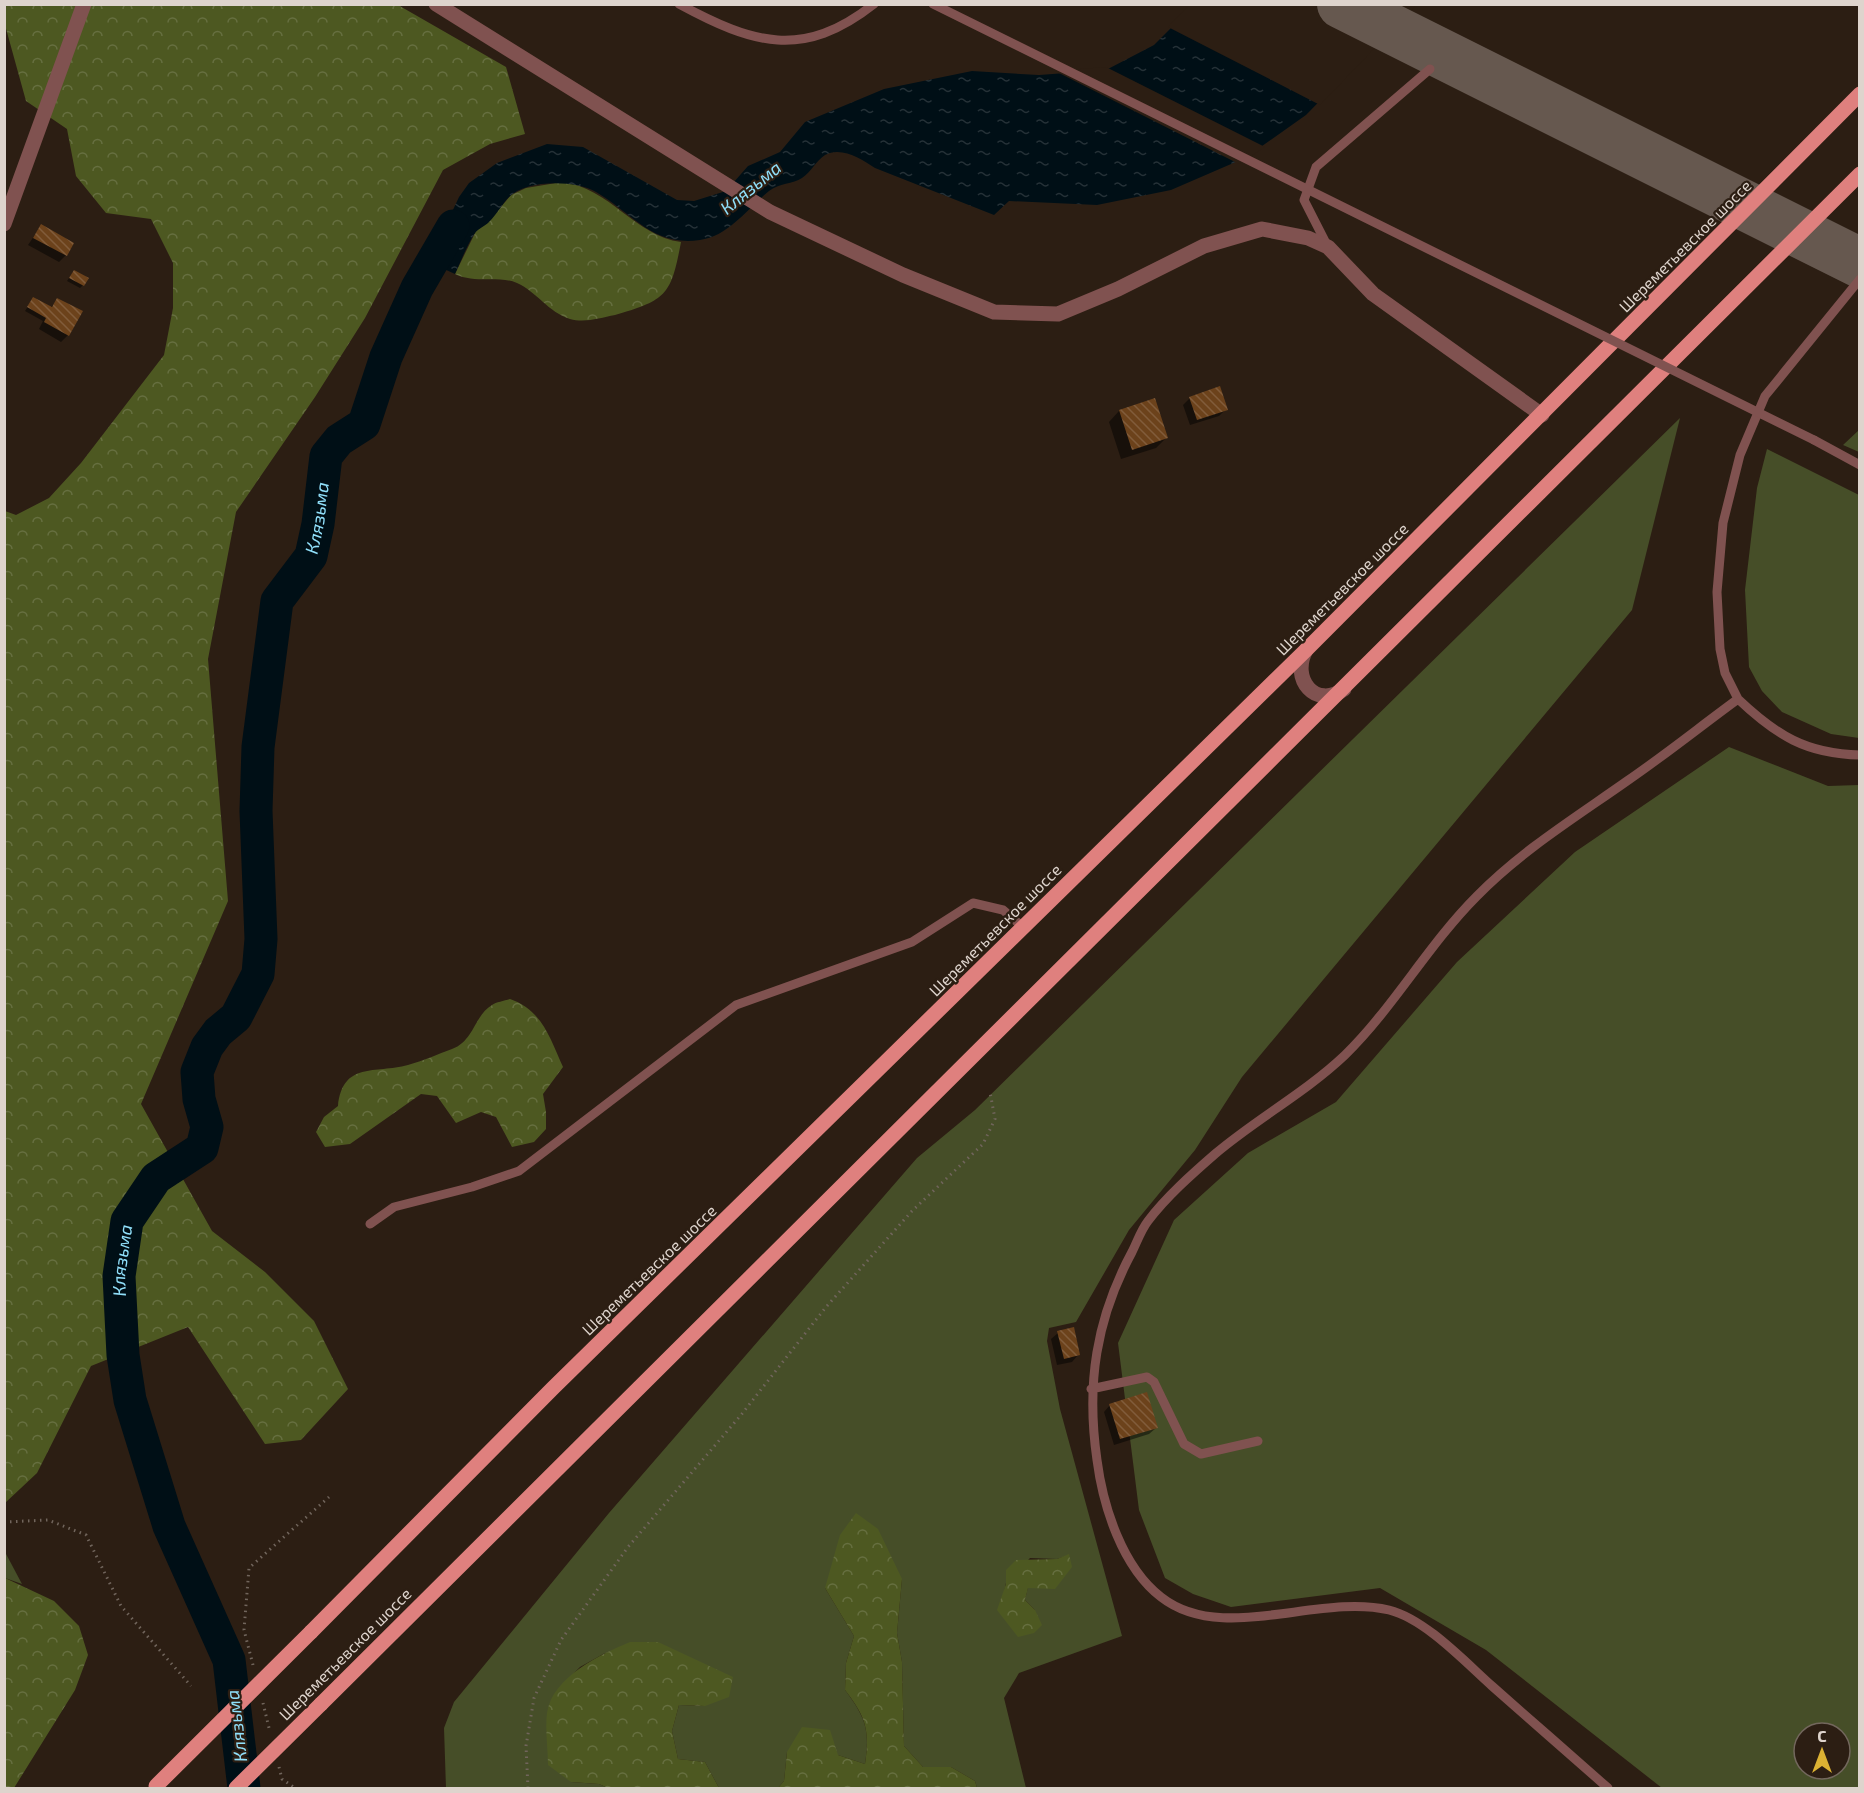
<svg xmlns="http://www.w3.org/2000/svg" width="1864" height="1793" viewBox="0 0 1864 1793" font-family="'Exo 2',sans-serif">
<defs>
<pattern id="forest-crowns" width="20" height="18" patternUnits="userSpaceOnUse" patternTransform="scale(1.5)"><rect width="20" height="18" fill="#4d5821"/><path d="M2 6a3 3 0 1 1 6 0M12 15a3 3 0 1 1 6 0" fill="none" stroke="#666f40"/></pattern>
<pattern id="water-ripples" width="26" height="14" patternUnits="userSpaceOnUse" patternTransform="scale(1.5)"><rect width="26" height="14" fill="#000f16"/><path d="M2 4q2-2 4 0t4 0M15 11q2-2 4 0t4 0" fill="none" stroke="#253137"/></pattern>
<pattern id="building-back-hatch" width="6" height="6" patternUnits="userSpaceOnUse" patternTransform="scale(1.5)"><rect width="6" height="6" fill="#6c421b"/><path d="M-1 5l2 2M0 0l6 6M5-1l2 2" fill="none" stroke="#815c3b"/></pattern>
</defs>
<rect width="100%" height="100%" fill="#2c1e13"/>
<path fill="#464e28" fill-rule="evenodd" d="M1680,418L1632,610L1242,1077L1195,1150L1129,1230L1076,1322L1049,1328L1047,1341L1060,1409L1122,1636L1019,1673L1004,1698L1026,1788H977L975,1781L951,1767H923L904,1746L902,1662L897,1633L902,1579L825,1588L854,1636L846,1663L845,1690C866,1718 870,1730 865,1764L838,1755L787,1752L784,1781L778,1788H719L705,1762L678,1759L672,1731L679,1705L705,1706L605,1653L580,1667L560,1687L571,1782L599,1784L608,1788H446L444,1728L454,1702L609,1513L917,1158L975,1110ZM1069,1555L1028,1587L1025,1600L1035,1610L1003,1597L1006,1583L1030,1558L1057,1559Z
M1859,430V452L1843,445Z
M1767,449L1859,495V738L1831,734L1782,712L1762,691L1749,667L1745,590L1757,488Z
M1729,747L1828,786L1859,785V1788H1662L1486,1650L1380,1588L1231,1607L1193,1594L1165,1578L1139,1510L1118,1343L1174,1220L1248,1153L1336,1102L1457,962L1575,852ZM1804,1733H1840V1769H1804Z
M4,1552H5L22,1584L5,1578Z"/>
<path fill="url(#forest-crowns)" d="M5,5H398L506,67L525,134L490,144L443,170L365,318L315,397L236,512L208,659L228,901L141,1104L212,1231L265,1272L314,1321L348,1389L301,1440L265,1444L188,1327L91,1366L37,1473L5,1503V511L16,515L49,498L81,463L164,355L173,308V263L151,219L106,213L76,176L67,129L26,101L5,25Z
M562,182C609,187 635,236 681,242C671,295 667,300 615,315C600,318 585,323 570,319C548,312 537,292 517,283C499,275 475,284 455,274L476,231L489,221L511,195L526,188Z
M510,999C542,1010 550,1038 563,1067L543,1094L546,1112V1129L534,1142L512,1147L496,1117L481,1112L456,1123L437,1096L421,1094L350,1144L325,1147L316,1132L324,1117L338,1106C343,1061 375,1074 408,1065C423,1061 438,1054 452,1049C474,1041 474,1016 492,1005C496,1002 504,1001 510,999Z
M856,1513L878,1529L902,1579L897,1633L902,1662L904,1746L923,1767H951L975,1781L977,1788H778L784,1781L787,1752L802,1727L830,1730L838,1755L865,1764C870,1730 866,1717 845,1690L846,1663L854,1636L825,1588L840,1535Z
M1069,1554L1072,1567L1055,1589L1028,1588L1025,1600L1035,1610L1042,1625L1034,1633L1018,1637L997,1610L1006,1584V1570L1016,1560L1057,1559Z
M5,1578L54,1601L79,1626L88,1655L75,1690L14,1788H4Z
M630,1642H658L733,1677L729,1697L705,1706L679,1705L672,1731L678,1759L705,1762L719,1788H608L599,1784L571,1782L548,1765C548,1749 545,1730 547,1713C552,1677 601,1654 630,1642Z"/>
<path fill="url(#water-ripples)" d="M1194,5H1414L1306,115L1245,158L1171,190L1097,205L1009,201L994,215L875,168C862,159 841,146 825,155C816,161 811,172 802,178C793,184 779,183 769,191C747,209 729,236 700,240C653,247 632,213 596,192C576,180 527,179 509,197C502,204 497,214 489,222C485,226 479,228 475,233C467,245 461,261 455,274L422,259L433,241L444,229L459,197L469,183L497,163L547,144L583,147L677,200L694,201L726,191L748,166L780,152L805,122L884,89L972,71L1039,75L1106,70L1154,45Z"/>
<path fill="#2c1e13" d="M1190,4H1417L1320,105L1168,27Z
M1106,67L1265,147L1239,164L1055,71Z"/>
<path fill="#0007" d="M41,226L66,255L59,262L28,245Z
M74,271L83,285L80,288L67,281Z
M33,299L50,308L58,300L68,335L61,342L39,329L43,321L25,311Z
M1190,398L1226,409L1219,416L1190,425L1183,405Z
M1154,400L1166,438L1156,448L1121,459L1109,422L1119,411Z
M1058,1333L1078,1355L1072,1362L1057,1365L1051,1339Z
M1110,1405L1156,1428L1149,1434L1114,1445L1104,1412Z"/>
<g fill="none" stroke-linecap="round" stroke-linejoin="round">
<path stroke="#000f16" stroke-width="33" id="s1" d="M244,1788L229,1660L169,1526L130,1400L123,1355L119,1276L127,1221L156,1178L202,1148L207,1127L199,1099L197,1072L207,1047L218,1032L236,1017L258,974L261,939L256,811L258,747L277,601L311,556L318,524L326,456L339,440L364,424L386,357L417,288L453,226"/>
<path stroke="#66584f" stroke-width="50" d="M1342,4L1860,263"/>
</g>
<path fill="url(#building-back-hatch)" d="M41,224L74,243L67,256L33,238Z
M74,270L89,278L84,286L69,278Z
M33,297L52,307L57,298L83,311L69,336L44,322L46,318L27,307Z
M1220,386L1228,410L1197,420L1189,397Z
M1155,398L1168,438L1132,450L1119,410Z
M1074,1327L1080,1355L1064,1359L1057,1331Z
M1147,1392L1158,1428L1120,1439L1109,1404Z"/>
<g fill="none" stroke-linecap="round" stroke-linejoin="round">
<path stroke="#71655c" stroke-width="3" stroke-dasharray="1.5 4.5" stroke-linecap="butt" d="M4,1522L48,1520L86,1535L121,1606L191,1686
M253,1665L244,1630L249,1568L329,1497
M263,1703L270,1732
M279,1767L282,1779L295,1788
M528,1788L526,1746L534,1698L561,1640L628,1547L741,1415L826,1307L912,1211L983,1144L995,1119L990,1092"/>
<path stroke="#805250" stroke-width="9" d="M679,4C753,44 803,60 874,4
M1328,247L1304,200L1316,167L1430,69
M1814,440L1860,465
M1738,699L1725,673L1720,649L1717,592L1723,523L1740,455L1765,396L1860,279
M370,1224L394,1207L472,1187L519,1171L736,1005L912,942L973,903L1003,910L1023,927
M1091,1389L1147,1377L1154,1382L1184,1444L1201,1454L1258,1441
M1608,1788C1569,1754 1531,1720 1492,1686C1464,1661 1425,1619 1389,1610C1318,1593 1222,1645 1161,1597C1122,1567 1103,1506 1097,1460C1086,1384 1096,1319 1132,1252C1137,1242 1141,1230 1148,1221C1166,1197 1192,1174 1215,1154C1256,1119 1305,1093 1345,1055C1394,1007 1428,945 1477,896C1521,851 1576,817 1627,781C1665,755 1701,726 1738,699C1776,735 1806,754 1860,755"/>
<path stroke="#805250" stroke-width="15" d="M436,4L770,212L903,275L994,312L1058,314L1118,289L1204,246L1262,229L1308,238L1328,247L1373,294L1542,415
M4,224L84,4
M1306,650C1290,679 1316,710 1344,689"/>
<path stroke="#df807e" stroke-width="15" d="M311,1632L553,1388L1306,650L1860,94
M321,1704L1860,174"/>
<path stroke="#805250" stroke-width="9" d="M933,4L1814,440"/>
<path stroke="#df807e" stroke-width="15" d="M156,1786L311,1632
M236,1788L321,1704"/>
</g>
<g text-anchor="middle" stroke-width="4.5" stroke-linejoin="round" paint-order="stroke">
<g font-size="16" fill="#ded4cd" stroke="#2c1e13">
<text transform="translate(1685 246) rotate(-45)" y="6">Шереметьевское шоссе</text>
<text transform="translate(1342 589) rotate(-45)" y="6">Шереметьевское шоссе</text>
<text transform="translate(995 930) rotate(-45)" y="6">Шереметьевское шоссе</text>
<text transform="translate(649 1270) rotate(-44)" y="6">Шереметьевское шоссе</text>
<text transform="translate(345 1654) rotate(-45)" y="6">Шереметьевское шоссе</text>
</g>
<g font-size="18" font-style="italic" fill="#90e0fb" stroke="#2c1e13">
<text transform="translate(751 188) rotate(-39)" y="6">Клязьма</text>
<text dy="6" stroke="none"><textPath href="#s1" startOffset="1359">Клязьма</textPath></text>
<text dy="6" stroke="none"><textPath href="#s1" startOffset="548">Клязьма</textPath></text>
<text transform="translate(237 1726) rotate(-97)" y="6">Клязьма</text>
</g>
</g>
<rect width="1864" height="1793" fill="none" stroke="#ded4cd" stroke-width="12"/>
<g transform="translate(1822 1751)"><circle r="28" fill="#2c1e13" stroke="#73675d" stroke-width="1.5"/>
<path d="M0-4.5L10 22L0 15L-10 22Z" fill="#dcb233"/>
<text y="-9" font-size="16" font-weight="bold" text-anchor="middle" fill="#ded4cd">С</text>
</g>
</svg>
